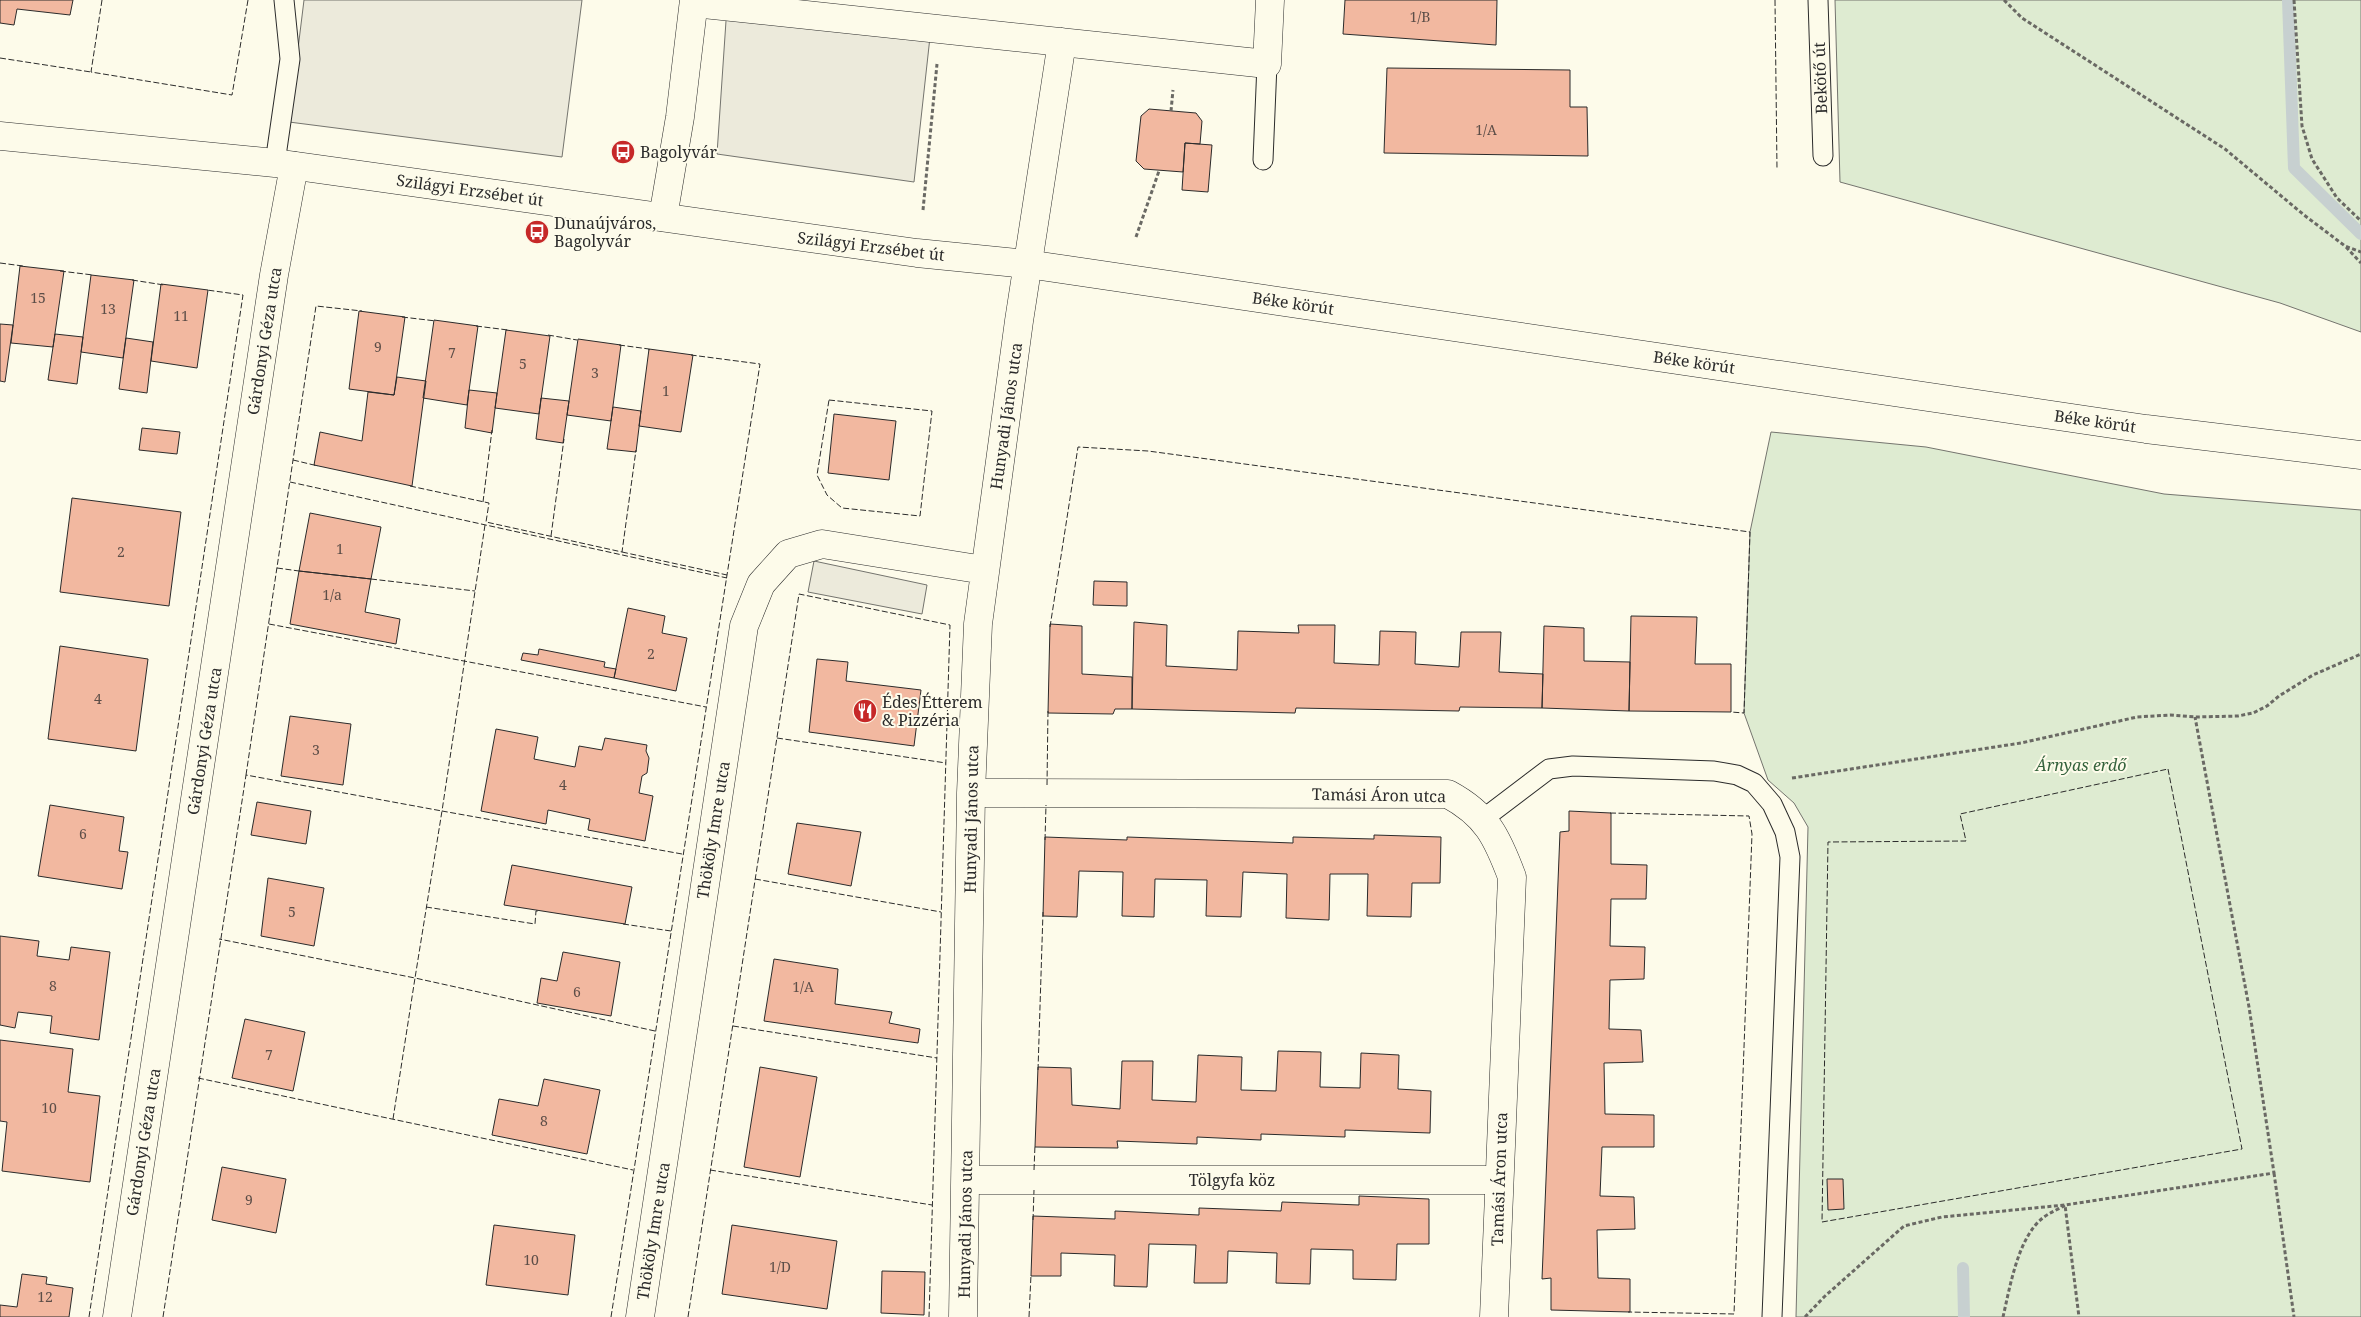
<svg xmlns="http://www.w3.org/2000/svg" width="2361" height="1317" viewBox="0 0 2361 1317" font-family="'Noto Serif',serif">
<rect width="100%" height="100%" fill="#fdfbea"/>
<path fill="#deebd1" stroke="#74746e" d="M1835,0H2361V332L2280,303L1840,182Z
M1771,432L1926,447L2164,494L2361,510V1317H1796L1808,827L1794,803L1768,780L1744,713L1750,532Z"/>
<path fill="#eceadb" stroke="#74746e" d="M304,0H582L562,157L289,122Z
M727,6L931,28L914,182L717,154Z
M814,561L927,585L922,614L808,592Z"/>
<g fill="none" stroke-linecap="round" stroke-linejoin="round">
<path stroke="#c7d0d0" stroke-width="12" d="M2288,0L2294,168L2361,234
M1963,1268L1964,1317"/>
</g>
<path fill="#f2b8a0" stroke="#2b2b2b" d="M0,0H73L70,15L17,9L14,25L0,23Z
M1345,0H1497L1496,45L1343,34Z
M1387,68L1570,70V107H1587L1588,156L1384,153Z
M1149,109L1196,113L1202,121L1200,144L1185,143L1183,172L1144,169L1136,161L1141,116Z
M1185,143L1212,145L1208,192L1182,190Z
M20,266L64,271L53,347L11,343Z
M91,275L134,280L123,358L81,352Z
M161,284L208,290L197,368L151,361Z
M359,311L405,317L394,395L349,389Z
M434,320L478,326L467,405L423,398Z
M0,324L13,325L5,382L0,381Z
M506,330L550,336L539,414L495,408Z
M55,334L83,337L77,384L48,380Z
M126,338L153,342L147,393L119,389Z
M578,339L621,345L611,421L567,415Z
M649,349L693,355L681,432L639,426Z
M397,377L426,381L412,486L314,465L320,432L362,441L368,392L394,395Z
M469,390L497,393L492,433L465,428Z
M541,398L569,401L563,443L536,439Z
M613,407L641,411L636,452L607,449Z
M834,414L896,421L889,480L828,473Z
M142,428L180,432L177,454L139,450Z
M72,498L181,512L169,606L60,592Z
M310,513L381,527L371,579L299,571Z
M299,571L371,579L365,612L400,619L396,644L290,624Z
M1094,581L1127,582V606L1093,605Z
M628,608L665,616L662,633L687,638L676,691L614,678Z
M1631,616L1697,617L1695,664H1731V712L1629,711Z
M1134,622L1167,625L1166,666L1237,670L1238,631L1299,633L1298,625H1335L1334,663L1379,665L1380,631L1416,632L1415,664L1459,667L1461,632H1501L1499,672L1543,674L1542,708L1460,707L1459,711L1296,708L1295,713L1132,709Z
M1050,624L1082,626V674L1132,677V709H1115L1113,714L1048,713Z
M1544,626L1584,628V661L1630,662L1629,711L1542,708Z
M60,646L148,659L136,751L48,739Z
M539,649L605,662L604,667L616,669L614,678L521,660L523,653L538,655Z
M817,659L848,662L846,681L921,690L914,746L809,732Z
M290,716L351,724L343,785L281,776Z
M496,729L538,737L534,759L575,767L579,746L602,750L605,738L647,745L646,751L649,758L647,773L642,776L639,793L653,796L645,841L588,830L590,819L548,810L546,824L481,811Z
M257,802L311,811L306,844L251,835Z
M50,805L124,817L119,851L128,852L122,889L38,876Z
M1569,811L1611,813V864L1647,865L1646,899H1611L1610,946L1645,947L1644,979L1610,980L1609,1029L1641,1030L1643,1062L1604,1063L1605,1114L1654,1115V1147H1602L1600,1196L1634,1197L1635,1229L1597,1230L1598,1278L1630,1279V1312L1551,1310V1278L1542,1279L1560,832L1569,831Z
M797,823L861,832L851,886L788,874Z
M1374,835L1441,837L1440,883H1412L1411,917L1367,916L1368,874H1330L1329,920L1286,918L1287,874L1243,872L1241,917L1206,916L1207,880L1155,879L1154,917L1122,916L1123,872L1079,871L1077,917L1043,916L1045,837L1127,840V837L1293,843V837L1374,839Z
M512,865L632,887L625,924L504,905Z
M268,878L324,888L314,946L261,936Z
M0,936L39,941L37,956L69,960L71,947L110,952L99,1040L50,1033L52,1016L18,1012L15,1028L0,1025Z
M563,952L620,962L611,1016L537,1003L541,978L557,981Z
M774,959L838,969L835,1004L892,1012L889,1023L920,1029L918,1043L764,1021Z
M245,1019L305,1032L293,1091L232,1078Z
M0,1040L73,1049L68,1092L100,1096L90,1182L2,1171L7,1122L0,1121Z
M1278,1051L1321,1052L1320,1087L1360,1088L1361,1053L1399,1055L1398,1089L1431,1091L1430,1133L1345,1130V1137L1261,1134V1140L1197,1137V1144L1117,1141L1118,1148L1035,1147L1038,1067L1071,1068L1072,1105L1120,1109L1122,1061H1153L1152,1100L1196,1102L1198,1055L1242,1057L1241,1090L1276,1091Z
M760,1067L817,1077L800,1177L744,1167Z
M544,1079L600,1090L587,1154L492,1135L499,1099L538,1106Z
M222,1167L286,1179L276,1233L212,1220Z
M1827,1179H1843L1844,1209L1828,1210Z
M1359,1196L1429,1199V1244H1397L1396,1280L1353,1279V1250L1311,1249L1310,1284L1276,1283L1277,1253L1228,1251L1227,1283H1194L1196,1245L1149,1244L1147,1287L1114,1286L1115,1255L1061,1253V1276H1031L1033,1216L1115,1219V1211L1199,1215V1208L1281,1211L1282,1202L1359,1205Z
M494,1225L575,1235L568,1295L486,1285Z
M732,1225L837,1241L827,1309L722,1294Z
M882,1271L925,1272L924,1315L881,1313Z
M22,1274L47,1277L46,1284L73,1288L69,1317H0V1305L17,1307Z"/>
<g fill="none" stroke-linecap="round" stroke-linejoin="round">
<g stroke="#2b2b2b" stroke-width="21">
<path id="lane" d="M1818,0L1823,156
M1263,160L1267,64
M275,163L290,59L284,0
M1483,819L1549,769L1573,766L1714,771L1737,775L1754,783L1772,804L1785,832L1790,857L1772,1317"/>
</g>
<g stroke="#2b2b2b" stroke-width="29">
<path id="street" d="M694,3L1267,64L1270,0
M663,217L680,117L694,0
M971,793L1448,794C1487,815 1497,837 1512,877L1494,1317
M966,1180H1499
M117,1317L274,275L294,166
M640,1317L744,626L761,584L788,554L822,544L984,570
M963,1317L971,793L978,624L1019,321L1062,42"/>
</g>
<g stroke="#2b2b2b" stroke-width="29">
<path id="secondary" d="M0,136L275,163L917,253L1027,264L2146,429L2361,455"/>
</g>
<path stroke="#6a6964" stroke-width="3" stroke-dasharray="4 2.5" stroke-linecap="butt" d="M2004,0L2022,18L2225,149L2304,215L2345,246L2361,252
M2294,0L2302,126L2312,159L2337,198L2361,221
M1171,111L1173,90
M923,210L937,64
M1136,237L1159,171
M2346,247L2361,263
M1792,778L2021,743L2137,717L2170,715L2195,717L2238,716L2253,713L2267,706L2279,696L2313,675L2361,654
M2274,1173L2294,1317
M1805,1317L1824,1297L1904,1226L1942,1217L2065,1205L2274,1173L2249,1007L2195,717
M2003,1317C2010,1287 2018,1236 2044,1217C2051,1212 2059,1209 2065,1205L2079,1317"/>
<use href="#lane" stroke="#fdfbea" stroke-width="19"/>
<use href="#street" stroke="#fdfbea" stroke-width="28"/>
<use href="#secondary" stroke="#fdfbea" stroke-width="28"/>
<path stroke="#2b2b2b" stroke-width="1" stroke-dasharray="6 2.5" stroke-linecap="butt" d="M102,0L91,72L232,95L248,0
M1775,0L1777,169
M0,58L91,72
M0,263L23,266
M60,271L93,275
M132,280L164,285
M402,317L436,321
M476,326L508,330
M548,335L577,340
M619,345L649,349V351
M829,400L932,411L920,516L842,508L827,495L817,475Z
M293,460L318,466
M290,482L727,578
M410,486L489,503L486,522L622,552L636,450
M483,502L492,430
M485,525L442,811L682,854
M551,536L564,439
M622,552L727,575
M277,568L299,571
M371,579L475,591
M269,624L706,707
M1050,627L1078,447L1148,451L1750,532L1744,713L1731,712
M777,738L946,763
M2168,769L2242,1149L1822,1222L1828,842L1966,841L1960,814Z
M246,775L316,306L362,311
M1047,785L1048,710
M1610,813L1749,816L1752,834L1734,1314L1628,1312
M1045,840L1046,805
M755,879L941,912
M426,907L535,924L536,911H539
M623,924L671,931
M733,1026L937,1058
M1038,1070L1043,912
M198,1078L633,1170
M393,1119L415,978L655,1031
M710,1170L932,1205
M1034,1170L1035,1145
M1033,1220L1034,1190
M89,1317L243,295L207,290
M163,1317L246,775L442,811L415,978L219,939
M611,1317L760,364L691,355
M688,1317L799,594L950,625L929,1317
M1029,1317L1031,1275"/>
</g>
<defs>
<g id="bus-disc" transform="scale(1.25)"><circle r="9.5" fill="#c62828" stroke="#fdfbea"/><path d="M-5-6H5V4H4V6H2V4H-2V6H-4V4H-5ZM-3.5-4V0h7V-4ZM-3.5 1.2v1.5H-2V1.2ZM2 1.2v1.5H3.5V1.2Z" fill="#fff"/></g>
<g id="restaurant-disc" transform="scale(1.25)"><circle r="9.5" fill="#c62828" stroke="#fdfbea"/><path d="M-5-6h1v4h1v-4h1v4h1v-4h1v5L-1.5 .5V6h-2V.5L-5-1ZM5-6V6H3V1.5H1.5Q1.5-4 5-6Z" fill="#fff"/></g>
</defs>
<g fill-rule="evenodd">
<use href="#bus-disc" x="623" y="152"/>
<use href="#bus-disc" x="537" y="232"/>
<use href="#restaurant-disc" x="865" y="711"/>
</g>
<g text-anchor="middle" stroke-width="4" stroke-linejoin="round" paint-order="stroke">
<g font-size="14" fill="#5d4e48">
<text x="1420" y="22">1/B</text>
<text x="1486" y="135">1/A</text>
<text x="38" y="303">15</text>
<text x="108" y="314">13</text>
<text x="181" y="321">11</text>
<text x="378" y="352">9</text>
<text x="452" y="358">7</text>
<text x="523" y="369">5</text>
<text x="595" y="378">3</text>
<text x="666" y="396">1</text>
<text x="340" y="554">1</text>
<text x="121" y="557">2</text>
<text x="332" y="600">1/a</text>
<text x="651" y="659">2</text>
<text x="98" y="704">4</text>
<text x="316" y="755">3</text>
<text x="563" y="790">4</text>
<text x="83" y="839">6</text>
<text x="292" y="917">5</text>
<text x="53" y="991">8</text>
<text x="803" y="992">1/A</text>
<text x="577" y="997">6</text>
<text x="269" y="1060">7</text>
<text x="49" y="1113">10</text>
<text x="544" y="1126">8</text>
<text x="249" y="1205">9</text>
<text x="531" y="1265">10</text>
<text x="780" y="1272">1/D</text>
<text x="45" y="1302">12</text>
</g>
<g font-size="16" fill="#2b2b2b" stroke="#fdfbea">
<text transform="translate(1820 78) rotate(-92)" y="6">Bekötő út</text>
<text transform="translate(470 190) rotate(8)" y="6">Szilágyi Erzsébet út</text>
<text transform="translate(871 246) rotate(7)" y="6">Szilágyi Erzsébet út</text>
<text transform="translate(1293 303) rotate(8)" y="6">Béke körút</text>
<text transform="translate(264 341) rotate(-81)" y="6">Gárdonyi Géza utca</text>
<text transform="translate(1694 362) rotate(8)" y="6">Béke körút</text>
<text transform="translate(1006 416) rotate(-82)" y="6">Hunyadi János utca</text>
<text transform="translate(2095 421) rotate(8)" y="6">Béke körút</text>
<text transform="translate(204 741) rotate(-81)" y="6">Gárdonyi Géza utca</text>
<text transform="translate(1379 795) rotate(1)" y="6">Tamási Áron utca</text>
<text transform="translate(971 819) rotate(-89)" y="6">Hunyadi János utca</text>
<text transform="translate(713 830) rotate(-81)" y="6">Thököly Imre utca</text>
<text transform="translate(143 1142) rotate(-81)" y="6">Gárdonyi Géza utca</text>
<text transform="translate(1499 1179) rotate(-88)" y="6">Tamási Áron utca</text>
<text x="1232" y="1186">Tölgyfa köz</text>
<text transform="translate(965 1224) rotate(-89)" y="6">Hunyadi János utca</text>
<text transform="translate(653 1231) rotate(-81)" y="6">Thököly Imre utca</text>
</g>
<g font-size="16" fill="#2b2b2b" stroke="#fdfbea" text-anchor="start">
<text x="640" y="158">Bagolyvár</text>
<text x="554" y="229">Dunaújváros,<tspan x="554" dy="18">Bagolyvár</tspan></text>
<text x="882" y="708">Édes Étterem<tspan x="882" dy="18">&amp; Pizzéria</tspan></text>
</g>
<g font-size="16" font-style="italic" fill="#34623c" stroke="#fdfbea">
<text x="2081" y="771">Árnyas erdő</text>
</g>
</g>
</svg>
